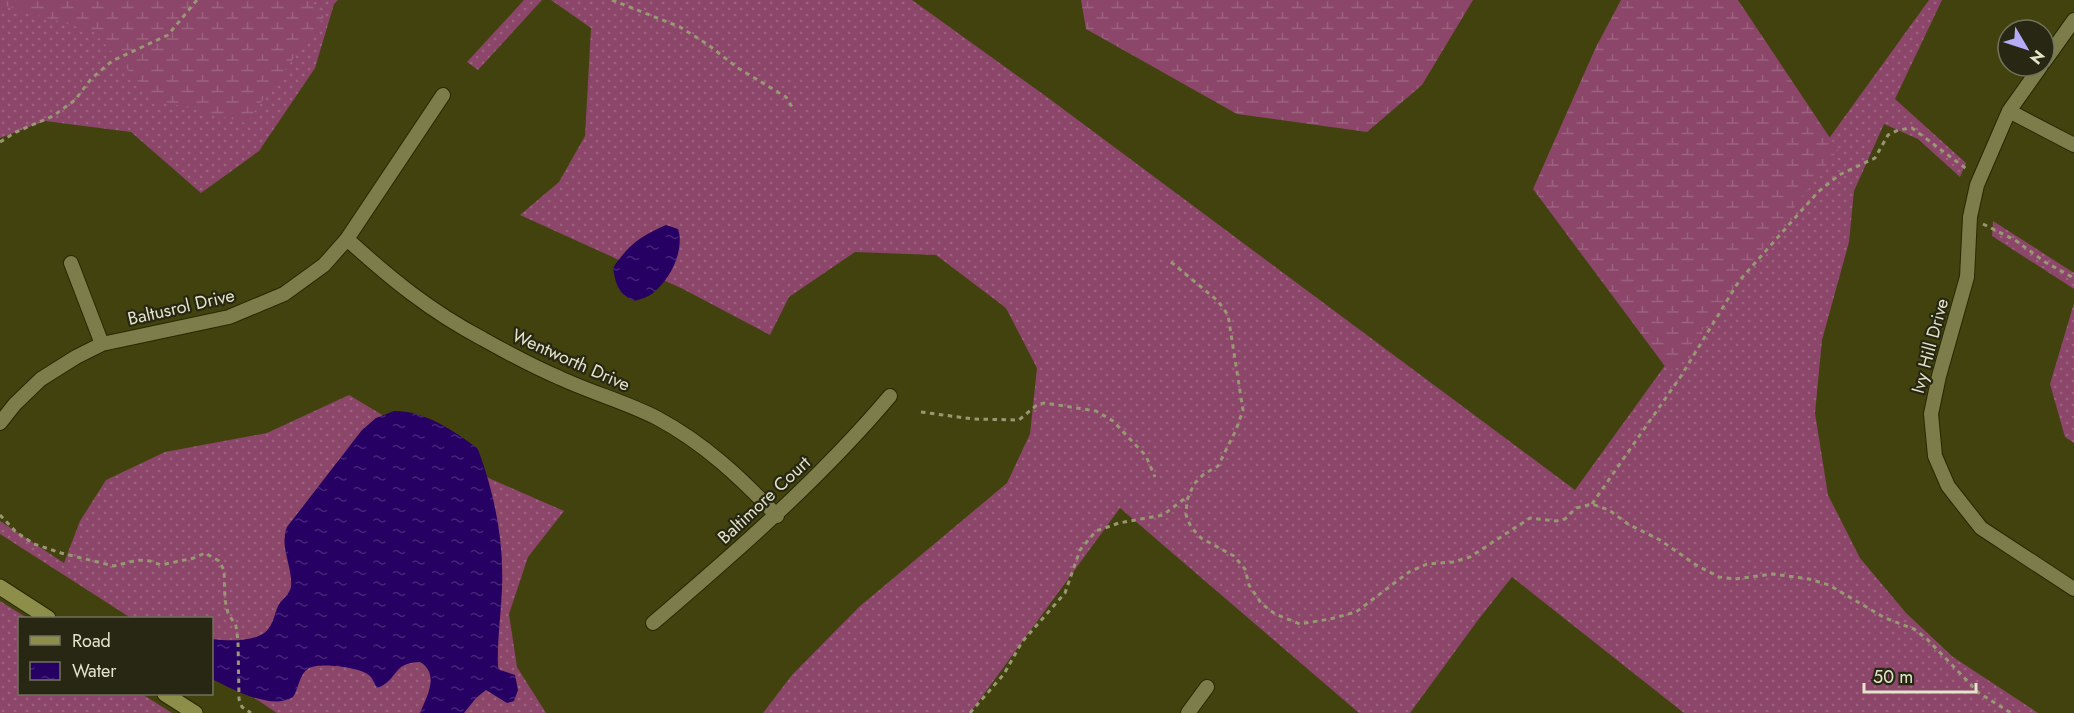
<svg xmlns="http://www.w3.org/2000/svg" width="2074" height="713" viewBox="0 0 2074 713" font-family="Jost,sans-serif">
<defs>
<pattern id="grass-dots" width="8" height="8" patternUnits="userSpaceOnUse" patternTransform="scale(1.5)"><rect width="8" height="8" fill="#8b466a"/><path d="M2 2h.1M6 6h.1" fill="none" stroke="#9b617e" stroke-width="1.8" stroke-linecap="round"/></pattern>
<pattern id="wetland-marsh" width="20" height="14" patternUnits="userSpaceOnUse" patternTransform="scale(1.5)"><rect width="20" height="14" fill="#8b466a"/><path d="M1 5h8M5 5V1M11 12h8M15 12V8" fill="none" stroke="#9b617e"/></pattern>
<pattern id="water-ripples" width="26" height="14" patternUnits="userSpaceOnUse" patternTransform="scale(1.5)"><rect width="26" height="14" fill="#270063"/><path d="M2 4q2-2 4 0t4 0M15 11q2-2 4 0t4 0" fill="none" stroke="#462578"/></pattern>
</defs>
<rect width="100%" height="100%" fill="#42420f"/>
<path fill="url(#grass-dots)" d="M0,0H338L334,4L315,68L259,151L201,193L131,132L45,121L0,138Z
M524,0H542L478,70L467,62Z
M551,0H912L1051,100L1575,490L1929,0H1942L1895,99L1966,163L1960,177L1918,139L1884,124L1854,191L1849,242L1822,340L1815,413L1828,495L1860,558L1906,613L1953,657L2038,713H1684L1512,577L1478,620L1410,713H1359L1120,508L970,713H763L792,675L859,607L1007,483L1030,434L1037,368L1006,308L936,255L855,252L789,297L770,335L683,289L520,215L559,182L585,136L591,28Z
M1993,221L2074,273V289L1992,236Z
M2074,303V443L2065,437L2050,384Z
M349,395L484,476L564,511L528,557L509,614L517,667L546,713H277L212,670V618H131L0,534V521L64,563L80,521L106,480L165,452L267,433Z
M0,601L27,618H20V694H142L172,713H0Z"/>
<path fill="url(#wetland-marsh)" d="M0,0H307L324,17L246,123L154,99L94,32L0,4Z
M1081,0H1473L1422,85L1367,132L1237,114L1086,29Z
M1621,0H1738L1838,150L1670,373L1533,189L1596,47Z"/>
<path fill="url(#water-ripples)" d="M666,225L678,229C685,250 670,280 653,293C648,297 641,299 635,301C618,294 616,285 613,268C628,245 641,236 666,225Z
M394,411C425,411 453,430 477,448L479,452C495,496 504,542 502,588C501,615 497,640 498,667L500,670L515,675L518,690L514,701L507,703L486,690L476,698L464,713H420C427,696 440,674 420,662C391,663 399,680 377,688C375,685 373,679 370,676C362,667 319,662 309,668C299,674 299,688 293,697C272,711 232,689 212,679V639C227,641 259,643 269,628C274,621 275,613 278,606C281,600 290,594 291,587C293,566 279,548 287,527L362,430L376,418Z"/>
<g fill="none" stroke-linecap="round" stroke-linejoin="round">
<g stroke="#282802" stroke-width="16">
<path id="street" d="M2044,62L2074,20
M2041,66L2009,111L1977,185L1970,217L1967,277L1939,376L1931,414L1935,456L1948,486L1966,509L1981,528L2074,589
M2009,111L2074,145
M347,239C391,279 430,311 483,339C508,353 534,367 560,378C592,393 626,402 657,418C704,443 741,478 777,516
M71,263L102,344
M0,423L15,404L41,379L76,357L102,344L229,317L284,294L324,265L347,239L443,95
M653,623C737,551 819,480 890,396
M1188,713L1207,687"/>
</g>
<g stroke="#282802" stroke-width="17">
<path id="secondary" d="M0,587L48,618
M165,694L195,713"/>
</g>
<path stroke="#989873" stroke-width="3" stroke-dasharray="4.5 4.5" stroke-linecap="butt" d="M612,0L680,27L707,44L738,68L786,97L792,107
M0,142L16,132L53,116L75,100L91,79L112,61L168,35L197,0
M1983,224L2015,240L2045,262L2074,278
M1171,262L1218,301L1228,315L1243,410L1236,430L1218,466L1204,474L1194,484L1187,500L1186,515L1191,527L1201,538L1234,556L1245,569L1249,585L1261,603L1275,614L1300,624L1330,619L1356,612L1409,572L1427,564L1453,562L1470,557L1530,518L1556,521L1565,519L1576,508L1592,504L1609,510L1628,524L1660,540L1696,565L1719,577L1735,579L1773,574L1809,579L1829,585L1885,618L1914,629L1927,639L1979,693L2011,713
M921,412L973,419L1019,420L1038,404L1045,403L1096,411L1113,421L1146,456L1155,477
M1592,504L1681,376L1739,281L1818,192L1839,175L1875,158L1888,135L1898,130L1912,128L1968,170
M0,515L16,532L34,544L61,553L114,566L138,560L150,561L161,565L194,558L205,553L219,561L224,570L225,600L228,613L236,626L238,641L239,699L242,707L251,713
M970,713L1004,674L1022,642L1065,593L1080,550L1096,531L1119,523L1163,515L1188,496"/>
<use href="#street" stroke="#7c7d4b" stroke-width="14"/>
<use href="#secondary" stroke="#8d8e4a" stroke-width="15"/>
</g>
<g text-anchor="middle" stroke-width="4.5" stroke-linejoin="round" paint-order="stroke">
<g font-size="18" fill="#e3e4ca" stroke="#272713">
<text transform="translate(181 307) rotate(-13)" y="6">Baltusrol Drive</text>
<text transform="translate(1930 346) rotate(-75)" y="6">Ivy Hill Drive</text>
<text transform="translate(571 360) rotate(24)" y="6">Wentworth Drive</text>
<text transform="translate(764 500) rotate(-43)" y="6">Baltimore Court</text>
</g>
</g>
<rect x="18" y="617" width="195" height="78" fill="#272713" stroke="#72735c" stroke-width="1.5"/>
<rect x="30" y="636" width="30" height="9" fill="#8d8e4a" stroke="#72735c" stroke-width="1.5"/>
<text x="72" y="647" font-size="18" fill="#e3e4ca">Road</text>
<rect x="30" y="662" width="30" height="18" fill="url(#water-ripples)" stroke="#72735c" stroke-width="1.5"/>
<text x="72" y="677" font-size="18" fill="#e3e4ca">Water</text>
<g transform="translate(2026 48) rotate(129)"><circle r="28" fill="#272713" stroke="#72735c" stroke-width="1.5"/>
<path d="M0-4.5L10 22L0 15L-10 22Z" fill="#b4acf9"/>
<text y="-9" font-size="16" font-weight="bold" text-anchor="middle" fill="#e3e4ca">N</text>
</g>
<path d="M1864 683v9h112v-9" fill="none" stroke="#e3e4ca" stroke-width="3"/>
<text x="1873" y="683" font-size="18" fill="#e3e4ca" stroke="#272713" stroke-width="4.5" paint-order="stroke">50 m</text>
</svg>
